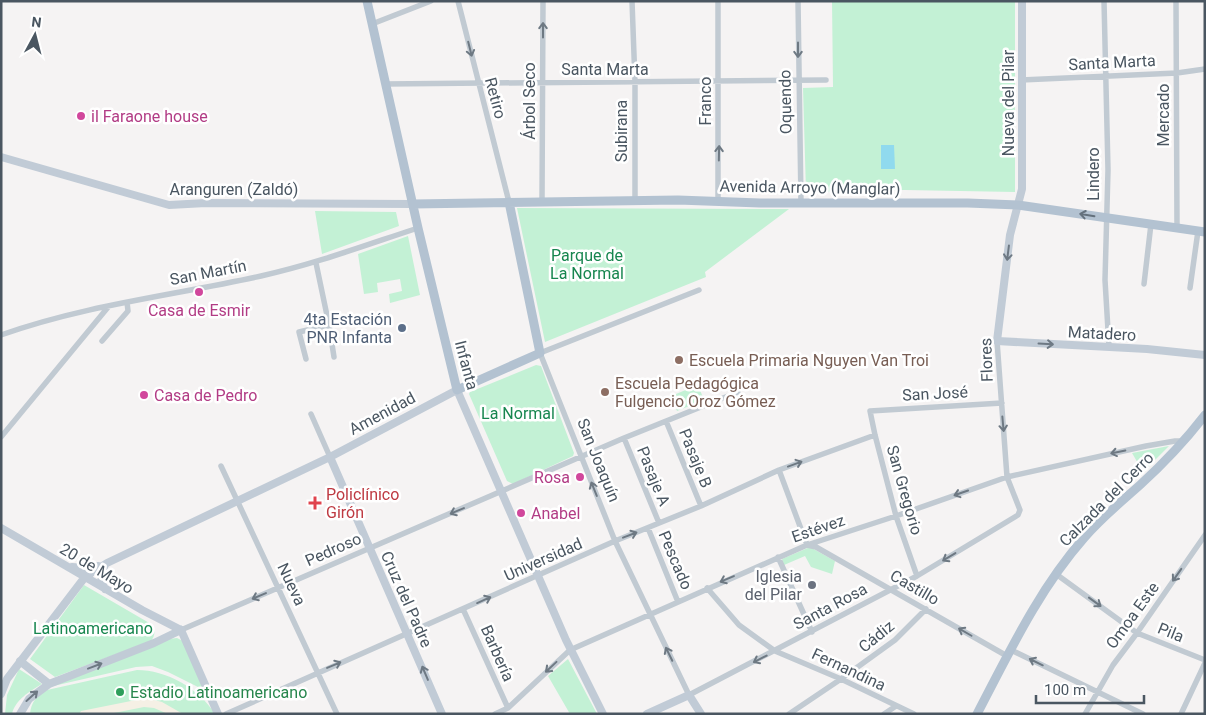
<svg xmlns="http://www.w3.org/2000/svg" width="1206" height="715" viewBox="0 0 1206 715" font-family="Roboto,sans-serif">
<rect width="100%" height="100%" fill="#f5f3f3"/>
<path fill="#c3f1d5" d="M832,1H1015V192L905,190L806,192L803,88L833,87Z
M517,208L789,209L705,272L706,277L545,342Z
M315,211L396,212L399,226L322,254Z
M408,236L420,295L390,303L389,294L402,291L400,279L377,283L378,292L364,294L358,254Z
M536,365L541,366L574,453L573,456L513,484L507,481L469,394L470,392Z
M698,385L704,400L677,411L671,396Z
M1169,446L1143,472L1132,453Z
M810,547L835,561L832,574L811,567L805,556L784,565L782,559Z
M84,585L151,624C155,629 156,635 151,641L55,677L30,659Z
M177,638L183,641L204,690L168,672L152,666L136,667L49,687L169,639Z
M568,659L597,714H570L548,676Z
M19,669L42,684C30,691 15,700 12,714H5L7,695Z
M137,670C166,670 199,688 215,714H30C31,702 37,695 47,690Z"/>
<path fill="#f5f0e5" d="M146,698L162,702L183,714H168L154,708L144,707L109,714H79L81,711Z"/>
<path fill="#90daee" d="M881,145H894L895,169H881Z"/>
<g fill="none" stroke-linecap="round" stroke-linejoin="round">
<path stroke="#c1cad2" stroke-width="5.5" d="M458,1L509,202
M632,1L635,82V200
M798,1L801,203
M1104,1L1108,170L1105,280L1109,347
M1176,1L1177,228
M372,24L431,1
M1021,80L1177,73L1205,69
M385,84L826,80
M542,201L543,1
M718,201V1
M316,263L329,325L334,357
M1144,284L1151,224
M1190,288L1198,231
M699,290L540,353L615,541L689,695L917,576L1018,515L1020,510L1007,477L997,341
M1,335C85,305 175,295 261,276C315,264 366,245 418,228
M102,341L128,311L127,302
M306,359L299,332L329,325
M311,414L330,457
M666,421L701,506
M1,437L109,306
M624,438L659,523
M221,466L337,714
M779,470L807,545L816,547L1007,656
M648,528L678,602
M778,557L812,632
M1056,574L1137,633L1205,660
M917,576L896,516L875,435L870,411L1002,403
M707,588L739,625L775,651L841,679L914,714
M463,609L508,708
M181,630L624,438L738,392
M1011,650L1143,714
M226,714L615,541L701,506L779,470L875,435
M495,714L508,708L570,650L807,545L896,516L1007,477L1146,446L1175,441H1183
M789,714L841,679L895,640L926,609
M884,714L896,706
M1085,714L1113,665L1137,633L1205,535
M1181,714L1205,663"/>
<path stroke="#c1cbd6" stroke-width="8" d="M1022,1V189L1010,235L997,341L1147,349L1205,355
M1,157L169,205L206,203L413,204
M330,457L442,714
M1,528L142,610L181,630
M72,567L86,568L98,566
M105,589C100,580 100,573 105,565
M181,630L218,714
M20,661L49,684
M1,694L7,679L85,577L107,563L330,457L457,390L566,640L603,714
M20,714L29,699L49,684L154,643L181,630
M647,714L689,695L701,714"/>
<path stroke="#b3c2d1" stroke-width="9" d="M367,1L418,228L457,390L540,353L509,202
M413,204L678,200L760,203H968L1018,205L1205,232
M977,714C1009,653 1039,589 1084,538C1101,518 1121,502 1140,485C1163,464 1185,441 1205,415"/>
</g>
<defs><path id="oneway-shaft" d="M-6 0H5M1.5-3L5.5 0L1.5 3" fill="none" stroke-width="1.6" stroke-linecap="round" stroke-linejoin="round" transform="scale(1.25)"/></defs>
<g stroke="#6e7983">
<use href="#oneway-shaft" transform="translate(543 30) rotate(-90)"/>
<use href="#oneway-shaft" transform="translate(470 49) rotate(76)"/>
<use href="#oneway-shaft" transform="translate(798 50) rotate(90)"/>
<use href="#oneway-shaft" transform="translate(719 153) rotate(-89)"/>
<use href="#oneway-shaft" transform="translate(1003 424) rotate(85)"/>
<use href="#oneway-shaft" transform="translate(1118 452) rotate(168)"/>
<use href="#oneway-shaft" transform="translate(795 464) rotate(-20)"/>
<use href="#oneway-shaft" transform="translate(594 489) rotate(-112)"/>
<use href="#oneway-shaft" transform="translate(961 493) rotate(161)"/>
<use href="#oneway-shaft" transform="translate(457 511) rotate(157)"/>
<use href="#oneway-shaft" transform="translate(630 535) rotate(-21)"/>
<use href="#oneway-shaft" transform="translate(949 557) rotate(149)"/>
<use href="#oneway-shaft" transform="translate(1177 575) rotate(125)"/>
<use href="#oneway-shaft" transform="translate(727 579) rotate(157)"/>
<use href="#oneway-shaft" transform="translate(259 596) rotate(157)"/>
<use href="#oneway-shaft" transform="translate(484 600) rotate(-24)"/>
<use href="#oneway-shaft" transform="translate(1095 602) rotate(36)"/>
<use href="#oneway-shaft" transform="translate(965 632) rotate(-150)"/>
<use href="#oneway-shaft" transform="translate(669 654) rotate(-116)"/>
<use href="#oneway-shaft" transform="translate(760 659) rotate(153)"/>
<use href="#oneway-shaft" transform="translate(1036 662) rotate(-154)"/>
<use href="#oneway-shaft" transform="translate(334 665) rotate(-23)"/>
<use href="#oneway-shaft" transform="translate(551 667) rotate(137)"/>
</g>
<use stroke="#64717d" href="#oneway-shaft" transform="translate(1087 215) rotate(-171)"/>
<g stroke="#6e7984">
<use href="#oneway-shaft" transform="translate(1008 253) rotate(97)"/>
<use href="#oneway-shaft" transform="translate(1046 344) rotate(3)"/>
<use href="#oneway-shaft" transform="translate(95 666) rotate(-21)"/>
<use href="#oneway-shaft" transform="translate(425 673) rotate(-113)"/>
<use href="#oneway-shaft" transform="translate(32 696) rotate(-42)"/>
</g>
<g fill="#d1479c" stroke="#fff" stroke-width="2">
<circle cx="81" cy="116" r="5"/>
<circle cx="199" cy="292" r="5"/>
<circle cx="144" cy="395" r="5"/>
<circle cx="580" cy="477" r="5"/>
<circle cx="521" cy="513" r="5"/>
</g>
<circle fill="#5c6f8a" stroke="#fff" stroke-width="2" cx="402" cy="328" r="5"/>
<g fill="#8d6e63" stroke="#fff" stroke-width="2">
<circle cx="679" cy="360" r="5"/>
<circle cx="605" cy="392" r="5"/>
</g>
<path fill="#e0444e" stroke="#fff" stroke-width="2" d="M312.5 495.5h5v5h5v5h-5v5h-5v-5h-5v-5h5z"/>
<circle fill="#6b7280" stroke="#fff" stroke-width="2" cx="812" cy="585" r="5"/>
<circle fill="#2e9e5b" stroke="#fff" stroke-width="2" cx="120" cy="692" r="5"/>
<g text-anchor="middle" stroke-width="5" stroke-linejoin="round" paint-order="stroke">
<g font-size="16" fill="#4a5661" stroke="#fff">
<text transform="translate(1112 62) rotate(-3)" y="6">Santa Marta</text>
<text x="605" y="75">Santa Marta</text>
<text transform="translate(496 98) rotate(75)" y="6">Retiro</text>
<text transform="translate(529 101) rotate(-90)" y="6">Árbol Seco</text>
<text transform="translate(705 101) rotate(-90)" y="6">Franco</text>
<text transform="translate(785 102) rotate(-91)" y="6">Oquendo</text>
<text transform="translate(1008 103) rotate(-90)" y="6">Nueva del Pilar</text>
<text transform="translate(1163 115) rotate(-90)" y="6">Mercado</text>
<text transform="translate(621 131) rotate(-90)" y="6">Subirana</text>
<text transform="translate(1093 174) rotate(-90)" y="6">Lindero</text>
<text transform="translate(810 187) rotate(1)" y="6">Avenida Arroyo (Manglar)</text>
<text x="234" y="195">Aranguren (Zaldó)</text>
<text transform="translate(208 272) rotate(-11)" y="6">San Martín</text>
<text transform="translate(1102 333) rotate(3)" y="6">Matadero</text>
<text transform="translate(986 360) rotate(-92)" y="6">Flores</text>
<text transform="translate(467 365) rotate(75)" y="6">Infanta</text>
<text transform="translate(935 393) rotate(-3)" y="6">San José</text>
<text transform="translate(382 413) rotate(-28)" y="6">Amenidad</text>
<text transform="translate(696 458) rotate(68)" y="6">Pasaje B</text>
<text transform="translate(599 460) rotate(68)" y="6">San Joaquín</text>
<text transform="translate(654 476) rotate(68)" y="6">Pasaje A</text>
<text transform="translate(905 490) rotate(74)" y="6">San Gregorio</text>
<text transform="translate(1106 499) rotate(-45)" y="6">Calzada del Cerro</text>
<text transform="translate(818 528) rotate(-19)" y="6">Estévez</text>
<text transform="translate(333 549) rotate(-24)" y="6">Pedroso</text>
<text transform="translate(543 559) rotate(-24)" y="6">Universidad</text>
<text transform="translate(676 560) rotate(67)" y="6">Pescado</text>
<text transform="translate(97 568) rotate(31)" y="6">20 de Mayo</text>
<text transform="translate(292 584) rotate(65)" y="6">Nueva</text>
<text transform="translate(915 587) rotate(30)" y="6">Castillo</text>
<text transform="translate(407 599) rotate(66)" y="6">Cruz del Padre</text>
<text transform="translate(830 606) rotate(-28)" y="6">Santa Rosa</text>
<text transform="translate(1132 615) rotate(-54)" y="6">Omoa Este</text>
<text transform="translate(1171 632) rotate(22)" y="6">Pila</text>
<text transform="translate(876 636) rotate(-39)" y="6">Cádiz</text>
<text transform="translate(498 653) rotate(66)" y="6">Barbería</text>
<text transform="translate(849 669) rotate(25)" y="6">Fernandina</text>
</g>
<g font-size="16" fill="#b23c85" stroke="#fff" text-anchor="start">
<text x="91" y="122">il Faraone house</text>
<text x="199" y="316" text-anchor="middle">Casa de Esmir</text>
<text x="154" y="401">Casa de Pedro</text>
<text x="570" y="483" text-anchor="end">Rosa</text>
<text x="531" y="519">Anabel</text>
</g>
<g font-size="16" fill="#17864f" stroke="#fff">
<text x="587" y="261">Parque de<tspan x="587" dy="18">La Normal</tspan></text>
<text x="518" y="419">La Normal</text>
<text x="93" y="634">Latinoamericano</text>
</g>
<g font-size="16" fill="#4e5e75" stroke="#fff" text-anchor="end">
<text x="392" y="325">4ta Estación<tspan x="392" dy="18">PNR Infanta</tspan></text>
</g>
<g font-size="16" fill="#785e54" stroke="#fff" text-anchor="start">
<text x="689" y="366">Escuela Primaria Nguyen Van Troi</text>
<text x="615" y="389">Escuela Pedagógica<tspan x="615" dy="18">Fulgencio Oroz Gómez</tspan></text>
</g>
<g font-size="16" fill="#be3a42" stroke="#fff" text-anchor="start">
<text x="326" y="500">Policlínico<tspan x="326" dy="18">Girón</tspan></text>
</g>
<g font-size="16" fill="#5b616d" stroke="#fff" text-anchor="end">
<text x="802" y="582">Iglesia<tspan x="802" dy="18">del Pilar</tspan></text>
</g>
<g font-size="16" fill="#27864d" stroke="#fff" text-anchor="start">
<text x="130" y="698">Estadio Latinoamericano</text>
</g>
</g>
<rect width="1206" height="715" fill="none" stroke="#4a5661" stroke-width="5"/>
<g transform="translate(35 35) rotate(7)" stroke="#ffffff" stroke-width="4" paint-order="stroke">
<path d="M0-4L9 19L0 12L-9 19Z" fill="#4a5661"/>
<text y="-8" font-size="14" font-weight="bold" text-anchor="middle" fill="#4a5661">N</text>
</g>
<path d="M1036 695v8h108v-8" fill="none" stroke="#4a5661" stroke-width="2.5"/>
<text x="1044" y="695" font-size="15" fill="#4a5661" stroke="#ffffff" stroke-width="4" paint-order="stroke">100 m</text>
</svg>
